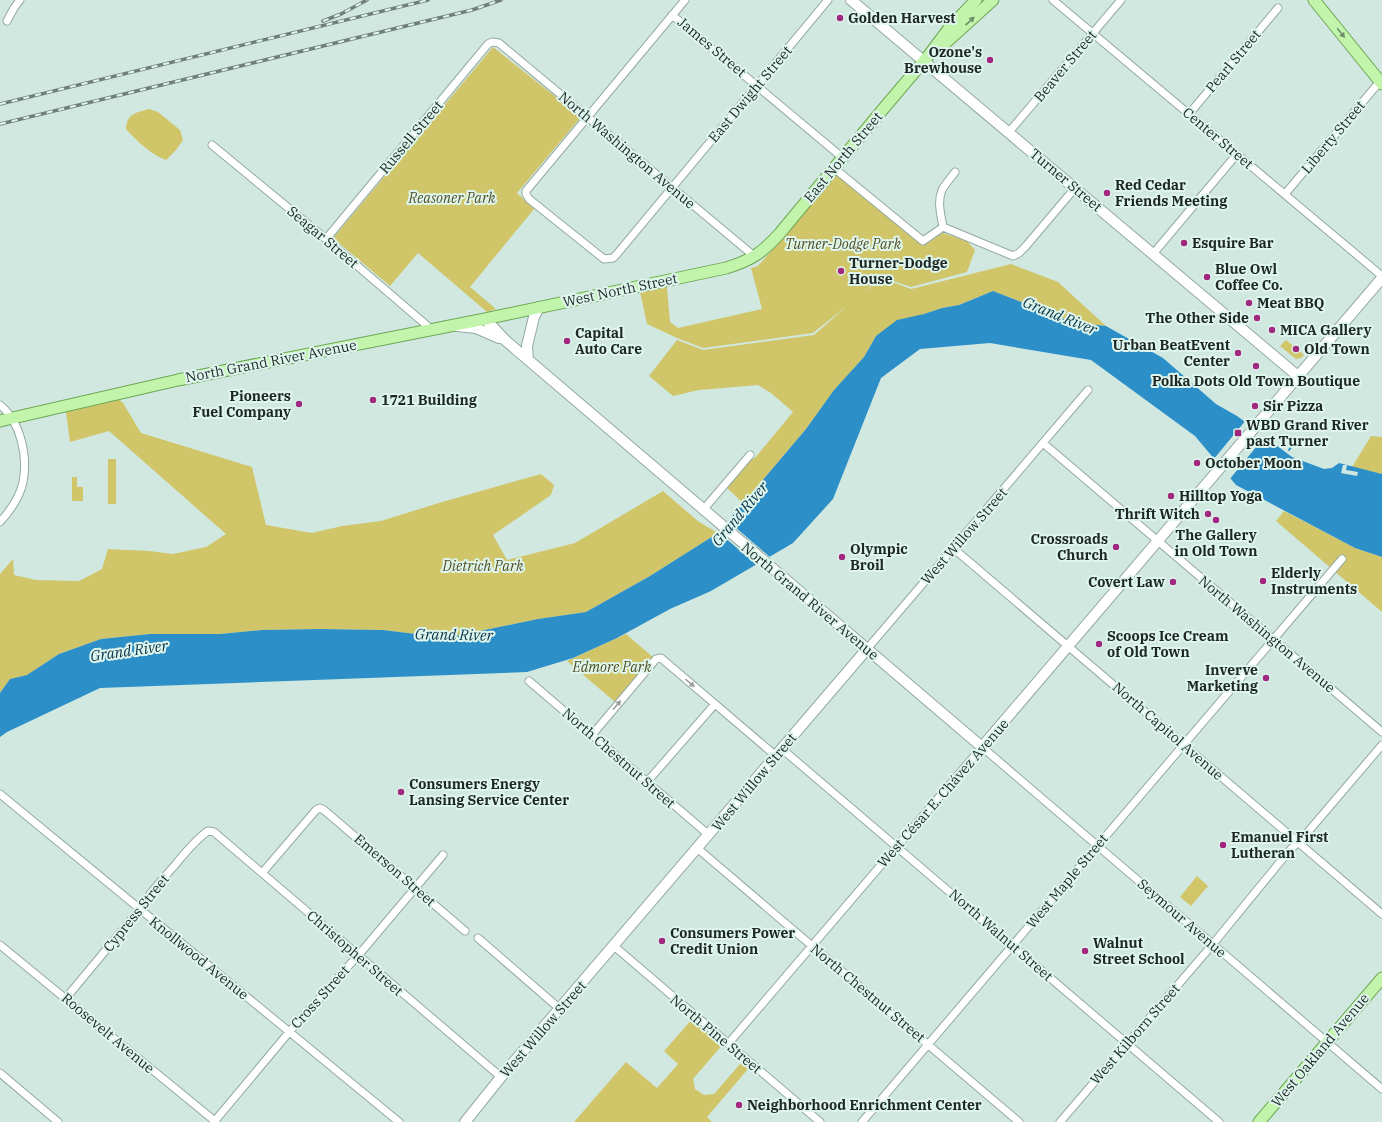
<svg xmlns="http://www.w3.org/2000/svg" width="1382" height="1122" viewBox="0 0 1382 1122" font-family="'IBM Plex Serif',serif">
<rect width="100%" height="100%" fill="#d1e8e0"/>
<path fill="#d0c569" d="M493,47L581,117L517,193L534,209L470,287L496,309L487,312L418,253L390,286L333,238Z
M149,109L158,112L180,130L183,140L176,150L166,160C150,154 137,141 126,129C127,113 136,113 149,109Z
M837,175L923,246L943,233L967,241L975,250L967,272L911,287L893,281L879,279L863,292L879,281L895,283L911,289L1011,264L1058,282L1106,326L1072,322L993,291L959,305L942,308L924,314L876,336L864,357L834,390L806,429L743,503L726,487L749,461L755,458L793,412L771,393L758,385L699,390L673,396L649,376L677,340L703,350L814,335L848,305L813,333L703,348L677,338L647,324L640,292L667,287L670,322L678,328L762,309L751,268L758,266Z
M1286,340L1304,355L1301,358L1296,359L1280,346Z
M114,395L123,403L141,433L252,467L266,525L312,533L342,526L381,521L442,502L541,474L554,485L551,495L493,535L507,560L575,543L663,491L699,522L718,533L650,576L586,612L538,619L451,637L416,634L383,630L319,629L262,630L220,634H150L101,639L59,654L27,675L10,679L0,693V574L13,559L14,575L36,580L79,581L102,569L108,549L149,551L173,554L206,547L226,534L109,431L70,442L65,405Z
M1371,436L1382,437V474L1352,467Z
M108,459H116V504H108Z
M72,477H77V487H83V501H72Z
M1284,511L1355,548L1382,557V612L1276,521Z
M626,634L654,658L615,702L567,661Z
M1197,876L1208,886L1191,906L1180,897Z
M694,1017L724,1043L693,1079L695,1089L704,1095L714,1094L741,1063L748,1069L707,1117L712,1122H574L626,1062L657,1088L678,1064L664,1051Z"/>
<path fill="#2c8fc8" d="M993,291L1072,322L1106,326L1163,358L1216,404L1237,416L1292,457L1324,469L1332,468L1339,463L1382,474V557L1355,548L1236,485L1195,436L1091,360L990,343L920,349L881,378L833,499L793,543L711,591L670,609L617,638L573,658L527,672L100,688L7,732L0,737V693L10,679L27,675L59,654L101,639L150,634H220L262,630L319,629L383,630L416,634L451,637L538,619L586,612L650,576L718,533L806,429L834,390L864,357L876,336L897,320L924,314L942,308L959,305Z"/>
<path fill="#d1e8e0" d="M1246,420L1266,435L1229,480L1213,460Z
M1343,465H1347L1346,470L1358,472L1357,476L1341,473Z
M727,520L771,558L758,566L717,531Z"/>
<g fill="none" stroke-linecap="round" stroke-linejoin="round">
<path stroke="#2c8fc8" stroke-width="2" d="M1289,450L1291,447"/>
<g stroke="#94a9a1" stroke-width="9">
<path id="street" d="M685,0L526,191V194L529,199L604,259L613,258L617,254L828,0
M1053,0L1382,276
M672,15L843,158
M7,21L14,8L20,0
M1189,114L1278,8
M1009,132L1121,0
M212,145L326,239L431,329
M834,168L923,241L943,227L1013,256L1019,253L1026,246L1075,188
M1285,194L1382,79
M943,227C941,215 937,202 942,190C945,184 951,178 955,172
M326,239L488,44L492,42L499,43L754,256
M1153,254L1237,154
M0,405C21,422 28,457 23,482C20,497 10,511 0,522
M1043,443L1382,732
M703,510L750,455
M953,548L1382,914
M867,649L1088,390
M529,681L709,835
M592,735L656,659L661,658L776,756
M782,749L1219,1122
M647,782L715,704
M0,794L399,1122
M697,848L1019,1122
M262,873L316,810L320,808L324,810L465,931
M478,938L560,1009
M0,945L216,1122
M614,946L820,1122
M66,998L140,909C149,893 163,879 175,865C185,853 195,840 208,831L214,832L501,1077
M728,1044L982,747L1382,1089
M0,1073L58,1122
M214,1122L290,1031L362,951L443,855
M862,1122L1342,559
M1060,1122L1213,944L1289,851L1307,833L1382,745"/>
</g>
<g stroke="#94a9a1" stroke-width="12">
<path id="secondary" d="M851,0L1299,377
M485,319L505,340L982,747L1382,278
M457,326L476,328L499,338
M528,360L527,346L534,317L539,307
M465,1122L501,1077L867,649"/>
</g>
<g stroke="#6fa757" stroke-width="13">
<path id="primary" d="M1314,0L1382,84
M940,48L993,0
M0,421L178,380L485,319L726,268C752,260 762,253 780,233L884,108L929,55L950,27L976,0
M1259,1122L1382,978"/>
</g>
<use href="#street" stroke="#fff" stroke-width="7"/>
<use href="#secondary" stroke="#fff" stroke-width="10"/>
<use href="#primary" stroke="#c2f4ab" stroke-width="11"/>
<g stroke="#707f7a" stroke-width="3.5">
<path id="rail" d="M323,21L341,14L367,0
M0,104L428,0
M0,124L472,10L501,0"/>
</g>
<use href="#rail" stroke="#def6ed" stroke-width="2" stroke-dasharray="6" stroke-linecap="butt"/>
</g>
<defs><path id="oneway-solid" d="M-6-.8H1V-3.2L6.5 0L1 3.2V.8H-6Z"/></defs>
<g fill="#708e68">
<use href="#oneway-solid" transform="translate(970 21) rotate(-43)"/>
<use href="#oneway-solid" transform="translate(1341 33) rotate(51)"/>
</g>
<g fill="#9a9e9c">
<use href="#oneway-solid" transform="translate(690 683) rotate(40)"/>
<use href="#oneway-solid" transform="translate(617 705) rotate(-50)"/>
</g>
<g fill="#a0287f" stroke="#def6ed" stroke-width="1.5">
<circle cx="840" cy="18" r="4"/>
<circle cx="990" cy="60" r="4"/>
<circle cx="1107" cy="193" r="4"/>
<circle cx="1184" cy="243" r="4"/>
<circle cx="841" cy="271" r="4"/>
<circle cx="1207" cy="277" r="4"/>
<circle cx="1249" cy="303" r="4"/>
<circle cx="1257" cy="318" r="4"/>
<circle cx="1272" cy="330" r="4"/>
<circle cx="567" cy="341" r="4"/>
<circle cx="1296" cy="349" r="4"/>
<circle cx="1238" cy="353" r="4"/>
<circle cx="1256" cy="366" r="4"/>
<circle cx="373" cy="400" r="4"/>
<circle cx="299" cy="404" r="4"/>
<circle cx="1255" cy="406" r="4"/>
<rect x="1234" y="429" width="8" height="8" rx="2"/>
<circle cx="1197" cy="463" r="4"/>
<circle cx="1171" cy="496" r="4"/>
<circle cx="1208" cy="514" r="4"/>
<circle cx="1216" cy="520" r="4"/>
<circle cx="1116" cy="547" r="4"/>
<circle cx="842" cy="557" r="4"/>
<circle cx="1263" cy="581" r="4"/>
<circle cx="1173" cy="582" r="4"/>
<circle cx="1099" cy="644" r="4"/>
<circle cx="1266" cy="678" r="4"/>
<circle cx="401" cy="792" r="4"/>
<circle cx="1223" cy="845" r="4"/>
<circle cx="662" cy="941" r="4"/>
<circle cx="1085" cy="951" r="4"/>
<circle cx="739" cy="1105" r="4"/>
</g>
<g text-anchor="middle" stroke-width="4" stroke-linejoin="round" paint-order="stroke">
<g font-size="14" font-weight="bold" fill="#1e2724" stroke="#def6ed" text-anchor="start">
<text x="848" y="23">Golden Harvest</text>
<text x="982" y="57" text-anchor="end">Ozone's<tspan x="982" dy="16">Brewhouse</tspan></text>
<text x="1115" y="190">Red Cedar<tspan x="1115" dy="16">Friends Meeting</tspan></text>
<text x="1192" y="248">Esquire Bar</text>
<text x="849" y="268">Turner-Dodge<tspan x="849" dy="16">House</tspan></text>
<text x="1215" y="274">Blue Owl<tspan x="1215" dy="16">Coffee Co.</tspan></text>
<text x="1257" y="308">Meat BBQ</text>
<text x="1249" y="323" text-anchor="end">The Other Side</text>
<text x="1280" y="335">MICA Gallery</text>
<text x="575" y="338">Capital<tspan x="575" dy="16">Auto Care</tspan></text>
<text x="1230" y="350" text-anchor="end">Urban BeatEvent<tspan x="1230" dy="16">Center</tspan></text>
<text x="1304" y="354">Old Town</text>
<text x="1256" y="386" text-anchor="middle">Polka Dots Old Town Boutique</text>
<text x="291" y="401" text-anchor="end">Pioneers<tspan x="291" dy="16">Fuel Company</tspan></text>
<text x="381" y="405">1721 Building</text>
<text x="1263" y="411">Sir Pizza</text>
<text x="1246" y="430">WBD Grand River<tspan x="1246" dy="16">past Turner</tspan></text>
<text x="1205" y="468">October Moon</text>
<text x="1179" y="501">Hilltop Yoga</text>
<text x="1200" y="519" text-anchor="end">Thrift Witch</text>
<text x="1216" y="540" text-anchor="middle">The Gallery<tspan x="1216" dy="16">in Old Town</tspan></text>
<text x="1108" y="544" text-anchor="end">Crossroads<tspan x="1108" dy="16">Church</tspan></text>
<text x="850" y="554">Olympic<tspan x="850" dy="16">Broil</tspan></text>
<text x="1271" y="578">Elderly<tspan x="1271" dy="16">Instruments</tspan></text>
<text x="1165" y="587" text-anchor="end">Covert Law</text>
<text x="1107" y="641">Scoops Ice Cream<tspan x="1107" dy="16">of Old Town</tspan></text>
<text x="1258" y="675" text-anchor="end">Inverve<tspan x="1258" dy="16">Marketing</tspan></text>
<text x="409" y="789">Consumers Energy<tspan x="409" dy="16">Lansing Service Center</tspan></text>
<text x="1231" y="842">Emanuel First<tspan x="1231" dy="16">Lutheran</tspan></text>
<text x="670" y="938">Consumers Power<tspan x="670" dy="16">Credit Union</tspan></text>
<text x="1093" y="948">Walnut<tspan x="1093" dy="16">Street School</tspan></text>
<text x="747" y="1110">Neighborhood Enrichment Center</text>
</g>
<g font-size="14" fill="#1e2724" stroke="#def6ed">
<text transform="translate(712 47) rotate(40)" y="5">James Street</text>
<text transform="translate(1233 61) rotate(-50)" y="5">Pearl Street</text>
<text transform="translate(1065 66) rotate(-50)" y="5">Beaver Street</text>
<text transform="translate(750 94) rotate(-50)" y="5">East Dwight Street</text>
<text transform="translate(411 137) rotate(-50)" y="5">Russell Street</text>
<text transform="translate(1333 137) rotate(-50)" y="5">Liberty Street</text>
<text transform="translate(1218 138) rotate(40)" y="5">Center Street</text>
<text transform="translate(627 150) rotate(40)" y="5">North Washington Avenue</text>
<text transform="translate(843 157) rotate(-50)" y="5">East North Street</text>
<text transform="translate(1066 180) rotate(40)" y="5">Turner Street</text>
<text transform="translate(323 237) rotate(40)" y="5">Seagar Street</text>
<text transform="translate(620 290) rotate(-12)" y="5">West North Street</text>
<text transform="translate(271 361) rotate(-11)" y="5">North Grand River Avenue</text>
<text transform="translate(964 536) rotate(-49)" y="5">West Willow Street</text>
<text transform="translate(810 601) rotate(40)" y="5">North Grand River Avenue</text>
<text transform="translate(1267 634) rotate(40)" y="5">North Washington Avenue</text>
<text transform="translate(1168 731) rotate(41)" y="5">North Capitol Avenue</text>
<text transform="translate(619 758) rotate(41)" y="5">North Chestnut Street</text>
<text transform="translate(754 782) rotate(-50)" y="5">West Willow Street</text>
<text transform="translate(943 793) rotate(-49)" y="5">West César E. Chávez Avenue</text>
<text transform="translate(395 870) rotate(41)" y="5">Emerson Street</text>
<text transform="translate(1067 881) rotate(-50)" y="5">West Maple Street</text>
<text transform="translate(136 913) rotate(-51)" y="5">Cypress Street</text>
<text transform="translate(1182 918) rotate(41)" y="5">Seymour Avenue</text>
<text transform="translate(1001 935) rotate(41)" y="5">North Walnut Street</text>
<text transform="translate(355 953) rotate(41)" y="5">Christopher Street</text>
<text transform="translate(199 958) rotate(39)" y="5">Knollwood Avenue</text>
<text transform="translate(868 993) rotate(40)" y="5">North Chestnut Street</text>
<text transform="translate(320 997) rotate(-48)" y="5">Cross Street</text>
<text transform="translate(543 1029) rotate(-49)" y="5">West Willow Street</text>
<text transform="translate(108 1033) rotate(40)" y="5">Roosevelt Avenue</text>
<text transform="translate(716 1034) rotate(40)" y="5">North Pine Street</text>
<text transform="translate(1135 1034) rotate(-49)" y="5">West Kilborn Street</text>
<text transform="translate(1320 1050) rotate(-50)" y="5">West Oakland Avenue</text>
</g>
<g font-size="14" font-style="italic" fill="#544f25" stroke="#def6ed">
<text x="452" y="203">Reasoner Park</text>
<text x="843" y="249">Turner-Dodge Park</text>
<text x="483" y="571">Dietrich Park</text>
<text x="612" y="672">Edmore Park</text>
</g>
<g font-size="15" font-style="italic" fill="#09334a" stroke="#def6ed">
<text transform="translate(1060 316) rotate(22)" y="5">Grand River</text>
<text transform="translate(740 514) rotate(-50)" y="5">Grand River</text>
<text transform="translate(454 635) rotate(1)" y="5">Grand River</text>
<text transform="translate(129 651) rotate(-8)" y="5">Grand River</text>
</g>
</g>
</svg>
